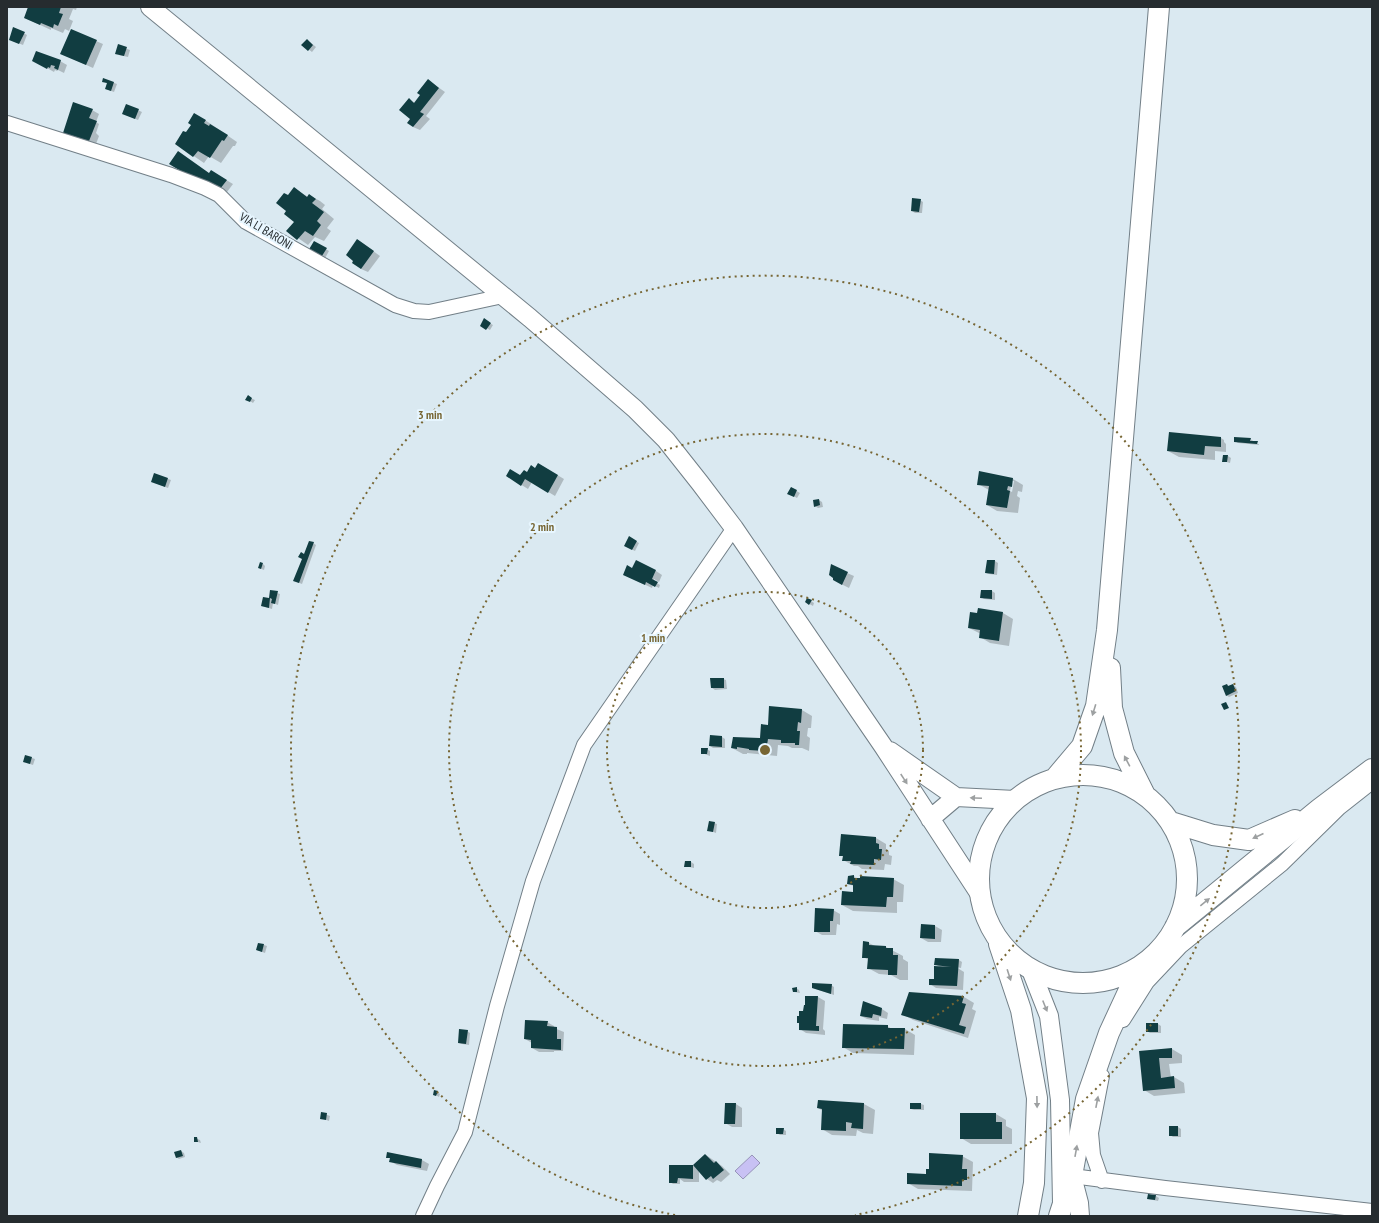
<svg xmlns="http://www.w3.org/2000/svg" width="1379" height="1223" viewBox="0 0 1379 1223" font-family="'PT Sans Narrow',sans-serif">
<rect width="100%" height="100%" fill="#dae9f1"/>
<path fill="#c8c1f4" stroke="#9794b9" d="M752,1155L760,1163L743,1179L735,1171Z"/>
<path fill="#0003" fill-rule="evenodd" d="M29,7H77L76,10L73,9L69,19L73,21L69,31L65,29L63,33L51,28V30L25,18Z
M14,28L27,35L23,45L13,41Z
M96,41L103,44L93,68L62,54Z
M310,42L316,47L312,52L303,45Z
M119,46L130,50L128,57L119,55Z
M33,60L60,61L67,65L64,73L58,70L57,71L55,70L54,72Z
M104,79L117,84L114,92L106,89L108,84L103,81Z
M428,80L445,92L426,116L430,119L420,130L413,127L409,100L415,103L422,95Z
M127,105L142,112L138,120L126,115Z
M92,110L99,114L96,122L99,124L96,133L99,136L96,144L71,136L64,132Z
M205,120L237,142L235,146H233L221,163L209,156L204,163L176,144L187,134Z
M211,171L233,184L227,192L186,176L210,174Z
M294,188L308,197L309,195L320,201L325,205L322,209L334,219L327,228L331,231L324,241L315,237L308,245L288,231L295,221L288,211V196Z
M920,200L923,202L922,213H915L912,211Z
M358,240L380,256L368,272L361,269Z
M314,242L329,251L324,260L309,251Z
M484,320L493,325L490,330L481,325Z
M248,397L255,400L253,403L247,399Z
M1170,433L1221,438L1224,440V442L1226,444V452L1215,451V460L1179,457L1168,451Z
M1250,439L1260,445L1238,443L1235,441Z
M1228,456L1231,458L1230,463L1223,461Z
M539,464L564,479L555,496L532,482L528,489L507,476L521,477L536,469Z
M980,473L1013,479L1023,485L1022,492L1018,491L1017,496L1020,498L1018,513L997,511L987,505L989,490L978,484ZM1012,481H1014L1012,492L1010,491Z
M168,479L171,480L168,488L155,483Z
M791,488L800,493L797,498L788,493Z
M819,500L822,502L823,507L818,508L815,506Z
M630,538L639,543L635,551L625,546Z
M313,543L316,545L302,584L297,582L305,556Z
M995,561L998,563L997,575L989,574L986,573Z
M263,564L265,566L264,570L259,568Z
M632,569L656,571L662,575L659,582L654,579V581L660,585L659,588L653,585L652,588L631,578Z
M847,573L854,576L849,588L841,584L834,577Z
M271,591L280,594L278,605L273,603L272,609L262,606L264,598L270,599Z
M982,591H992L995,593V600L984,599L981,597Z
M808,599L814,603L813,606L806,602Z
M978,609L1003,613L1013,619L1009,646L990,643L980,637L981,634L969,628L978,614Z
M723,679L726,680L727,689L715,690L712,688Z
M1227,685L1229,687L1233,685L1236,687L1238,693L1229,697L1226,695Z
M802,710L812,716L811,728H808L807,736L810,738L809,751L802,748H792L788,746L778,745L777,756L747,753V754H743L732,748L761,739L769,726Z
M711,736L722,737L725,739V748H713L710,746Z
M707,749L710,751V756L702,753Z
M26,756L35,759L33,765L27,763Z
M714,823L717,824L716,833L708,830Z
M876,838L886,844V849L889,851V855L892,856L891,865L885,864L884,870L862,869L858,866H854L843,860L844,857L840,855Z
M691,862L694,864V868L685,866Z
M854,876L857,879H893L904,885L903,902H897V913L853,911L842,905L854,893V886L848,884Z
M833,910L840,914V925L837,924L836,935H822L815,931Z
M935,926L942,930L941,942H928L921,938Z
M869,943L875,946L886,947L903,956V959L908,962V980H900L891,975L879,974L868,968L869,960L863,957Z
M264,945L267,946L265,953L257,950Z
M959,960L962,962L961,968L956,967L964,972L963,990L936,988L930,984L935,980L940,967L935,964Z
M831,985L834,987V995L813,988Z
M796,988L799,990L800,993L794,992Z
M909,993L964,997L974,1003L972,1009L976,1011L968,1038L913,1020L902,1014Z
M818,997L825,1001L823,1029L825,1031V1035L806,1033L800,1029V1024L798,1022L804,1012Z
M882,1009L888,1013L887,1019L879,1017V1021L867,1019L861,1016Z
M547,1022L554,1026V1028L564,1032L563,1051H554V1052H539L532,1048V1043L525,1039Z
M1147,1024H1158L1161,1026V1033H1150L1147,1031Z
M887,1026L892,1029H905L915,1035L914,1055L853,1053L843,1047Z
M467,1031L470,1033L469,1045L462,1044L459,1043Z
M1172,1049L1182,1055V1063L1169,1064L1171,1078L1174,1077L1184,1083L1185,1093L1154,1096L1144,1090L1140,1052Z
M437,1092L440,1094L439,1097L434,1094Z
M819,1101L864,1104L875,1110L873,1134L863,1133L857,1130L856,1136L832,1135L822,1129L823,1111L818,1108Z
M736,1104L742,1108V1127H732L725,1123Z
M921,1104L924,1105V1110H914L911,1109Z
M322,1113L330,1116L329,1121L321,1118Z
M996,1114L1006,1120V1126L1012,1129V1144H971L961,1138Z
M1170,1127H1178L1181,1129V1137H1173L1170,1135Z
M783,1129L786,1131V1135H780L777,1133Z
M195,1138L200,1140L201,1143L195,1141Z
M181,1151L184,1153L185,1157L179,1159L176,1157Z
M388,1154L422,1160L429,1164L427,1171L397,1165L390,1161L391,1159L387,1157Z
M706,1155L722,1166L730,1174L721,1182L717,1180L713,1183L707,1179L699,1171V1182H684L680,1179V1184H673L670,1182V1166H693Z
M962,1156L973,1162L972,1191L918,1189L908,1183L927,1175Z
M1156,1196L1159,1198L1158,1201L1148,1199Z"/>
<path fill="#113d41" d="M28,7H61L59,13L63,14L58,26L54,24L53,28L41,23L40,25L24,18Z
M13,27L25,32L19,44L9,40Z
M71,29L97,40L86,65L60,54Z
M307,39L313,45L308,51L301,45Z
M118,44L127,47L124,56L115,54Z
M36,51L61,60L58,70L54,68L55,66L51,65L50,68L48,67L47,69L32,61Z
M103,78L114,82L111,91L105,89L107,83L102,82Z
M428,79L439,88L420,112L424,114L413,127L407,123L410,119L399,110L409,98L414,103L420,95L417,93Z
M73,102L93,109L89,118L97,121L89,141L63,133Z
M126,104L139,109L135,119L122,114Z
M194,113L206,120L204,123L209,126L210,124L228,135L224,141L222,140L210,158L198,151L193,157L175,144L183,131L186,132L191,125L188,123Z
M178,151L209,173L211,170L227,180L220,189L178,172L179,170L169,164Z
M294,187L307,197L309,194L316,199L312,203L324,212L317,221L321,225L313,236L305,231L297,240L286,231L294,222L284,214L286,211L276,203L284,193L288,195Z
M912,198L921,199L919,212L911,211Z
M357,239L374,251L361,269L352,263L353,261L346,255Z
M314,241L327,248L320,259L308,251Z
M484,318L491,323L486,330L480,326Z
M248,395L252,398L250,402L245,400Z
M1169,432L1221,437V447L1205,446L1204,455L1167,451Z
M1234,437L1251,438L1250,441H1258L1257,444L1234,442Z
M1223,455H1228L1227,462H1222Z
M538,463L558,475L548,493L525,479L521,486L506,476L510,469L520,475L524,470L527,472L531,465L535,468Z
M979,471L1013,478L1012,487L1008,486L1007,490L1010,491L1007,508L986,505L989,486L977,485Z
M154,473L168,478L165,487L151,482Z
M791,487L797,490L794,497L787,494Z
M819,499L820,505L814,507L813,500Z
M629,536L637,541L632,550L624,546Z
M309,541L314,542L299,583L293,581L302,559L298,557L301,552L304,554Z
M636,560L656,570L652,579L658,582L655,587L646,582L645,585L623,575L627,565L632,568Z
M987,560H995L994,574L985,573Z
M260,562L263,563L261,569L258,568Z
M831,564L848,572L842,585L833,580V578L829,575Z
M270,590L278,591L275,604L271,603L272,599L270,598L269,608L261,606L263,597L269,598Z
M981,590H992V599L980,598Z
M807,598L812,600L809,605L805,602Z
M978,608L1003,612L999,641L979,638L980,630L968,628L970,612L977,613Z
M710,678H724V688H711Z
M1227,684L1228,686L1233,684L1236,691L1226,696L1222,686Z
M1226,702L1229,708L1224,710L1221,704Z
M769,706L802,709L801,723L798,722L797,731H800L799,745H795V743H781V740L768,739L766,751L749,750V749L737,747V749L731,748L733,737L760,738L761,724L768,725Z
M710,735L722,736V747L709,746Z
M701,748H708L707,754H701Z
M25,755L32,757L30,764L23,762Z
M709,821L715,822L713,832L707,831Z
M841,834L876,837V843L879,844V849H882L881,860L874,859V865L850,864L851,861H842L843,856H839Z
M685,861H691V867H684Z
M854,875V878H860V876L894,878L893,897H887L886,907L841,905L842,891L853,892V885L847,884L848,876Z
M815,908L834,909L833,921H830V932H814Z
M921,924L935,925V939L920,938Z
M863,941L869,942V945L886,946V948H893V955H898L897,975H888V970L867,969L868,958H862Z
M258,943L264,944L262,952L256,950Z
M935,958L959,959L957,986L929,985V979H934V966L951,967L934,965Z
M812,983L832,984L831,994L812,988Z
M797,987V992H793L792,988Z
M909,992L964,996L962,1003L966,1004L959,1025L966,1027L964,1034L901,1015Z
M805,996H818L816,1026H819V1031L799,1030V1023H797V1016H799V1011H803L804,1005H805Z
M863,1001L882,1008L881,1016L873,1014L872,1018L860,1016Z
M525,1020L548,1021L547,1026L557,1027V1039H561V1050L531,1048V1040L524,1039Z
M1146,1023H1158V1032H1146Z
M843,1024L888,1025V1028H905L904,1049L842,1048Z
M459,1029L468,1030L466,1044L458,1043Z
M1172,1048V1058H1159L1161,1078L1174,1076L1175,1088L1143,1091L1139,1051Z
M434,1090L438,1091L436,1096L433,1095Z
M818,1100L864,1103L863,1129L851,1128L852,1123L846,1122V1131L821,1130L822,1109L817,1108Z
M725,1103H736L735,1124H724Z
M910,1103H921V1109H910Z
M321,1112L327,1113L326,1120L320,1119Z
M960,1113H996V1122H1002V1139H960Z
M1169,1126H1178V1136H1169Z
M776,1128H784L783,1134H776Z
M194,1137H197L198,1142H194Z
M181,1150L183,1156L176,1158L174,1152Z
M387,1152L422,1159L421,1168L389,1162L390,1158H386Z
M929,1153L963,1155L962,1169H967V1180H962V1186L907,1184V1173L926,1174V1169H929Z
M705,1154L714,1163L716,1161L724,1170L713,1179L711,1176L706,1180L693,1165V1179L678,1178L677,1183H669V1165H693Z
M1148,1194L1156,1195L1155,1200L1147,1199Z"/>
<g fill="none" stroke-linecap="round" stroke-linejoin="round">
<g stroke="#727f87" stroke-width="16">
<path id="minor" d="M7,123L171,175L205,188L219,195L246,222L395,305L414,311L429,312L503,296
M1123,1020L1147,982L1181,946L1282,864L1339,808L1372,782
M1102,1076L1091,1133L1093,1155L1102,1181
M1072,1176L1165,1188L1372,1211
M423,1216L437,1186L465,1132L497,1006L533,881L584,745L734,528"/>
</g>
<g stroke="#727f87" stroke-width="20">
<path id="tertiary" d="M150,7L530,318L635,409L666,440L700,483L734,528L883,746L979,893
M890,751L956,797L1015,800
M930,819L956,797
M1031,970L1049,1016L1060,1100L1062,1203
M1072,1176L1079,1203L1080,1216"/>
</g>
<g stroke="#727f87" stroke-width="22">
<path id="secondary" d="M1110,668L1112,708L1124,753L1145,795
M979 879a104 104 0 1 1 208 0a104 104 0 1 1-208 0Z
M1055,778L1082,746L1096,706L1107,630L1159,7
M1171,822L1213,835L1249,840L1295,820
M1175,927L1319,809L1372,769
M999,944L1021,1010L1037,1098L1034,1183L1028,1216
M1059,1216L1072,1176L1086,1099L1109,1033L1140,966"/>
</g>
<use href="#minor" stroke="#fff" stroke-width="14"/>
<use href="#tertiary" stroke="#fff" stroke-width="18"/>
<use href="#secondary" stroke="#fff" stroke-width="20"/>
</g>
<defs><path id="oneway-solid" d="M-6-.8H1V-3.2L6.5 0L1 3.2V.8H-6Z"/></defs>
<g fill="#9da0a1">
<use href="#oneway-solid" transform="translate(1094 710) rotate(107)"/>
<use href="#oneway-solid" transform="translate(1127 761) rotate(-118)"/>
<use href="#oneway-solid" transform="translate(904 779) rotate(57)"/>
<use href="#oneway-solid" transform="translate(976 798) rotate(-177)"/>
<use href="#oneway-solid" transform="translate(1258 836) rotate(156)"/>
<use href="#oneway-solid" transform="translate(1205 902) rotate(-39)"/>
<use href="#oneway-solid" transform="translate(1009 975) rotate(72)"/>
<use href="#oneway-solid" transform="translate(1045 1006) rotate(68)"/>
<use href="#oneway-solid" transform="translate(1037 1102) rotate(89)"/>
<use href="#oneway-solid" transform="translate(1097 1102) rotate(-79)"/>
<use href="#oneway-solid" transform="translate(1076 1151) rotate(-80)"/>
</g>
<g fill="none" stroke="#776634" stroke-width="2" stroke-dasharray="2 4">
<circle cx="765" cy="750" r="158"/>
<circle cx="765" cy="750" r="316"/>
<path d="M675 1215A474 474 0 1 1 855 1215"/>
</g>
<g text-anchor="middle" stroke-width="4" stroke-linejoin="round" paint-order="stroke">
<g font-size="12" fill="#262c2f" stroke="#e7f6ff">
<text transform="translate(266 231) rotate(31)" y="4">VIA LI BARONI</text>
</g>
</g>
<circle cx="765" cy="750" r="6" fill="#776634" stroke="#e7f6ff" stroke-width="2"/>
<g font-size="12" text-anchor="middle" font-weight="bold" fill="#776634" stroke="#e7f6ff" stroke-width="4" stroke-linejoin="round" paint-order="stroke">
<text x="430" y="419">3 min</text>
<text x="542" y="531">2 min</text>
<text x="653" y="642">1 min</text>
</g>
<rect width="1379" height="1223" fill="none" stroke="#262c2f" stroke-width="16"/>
</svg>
